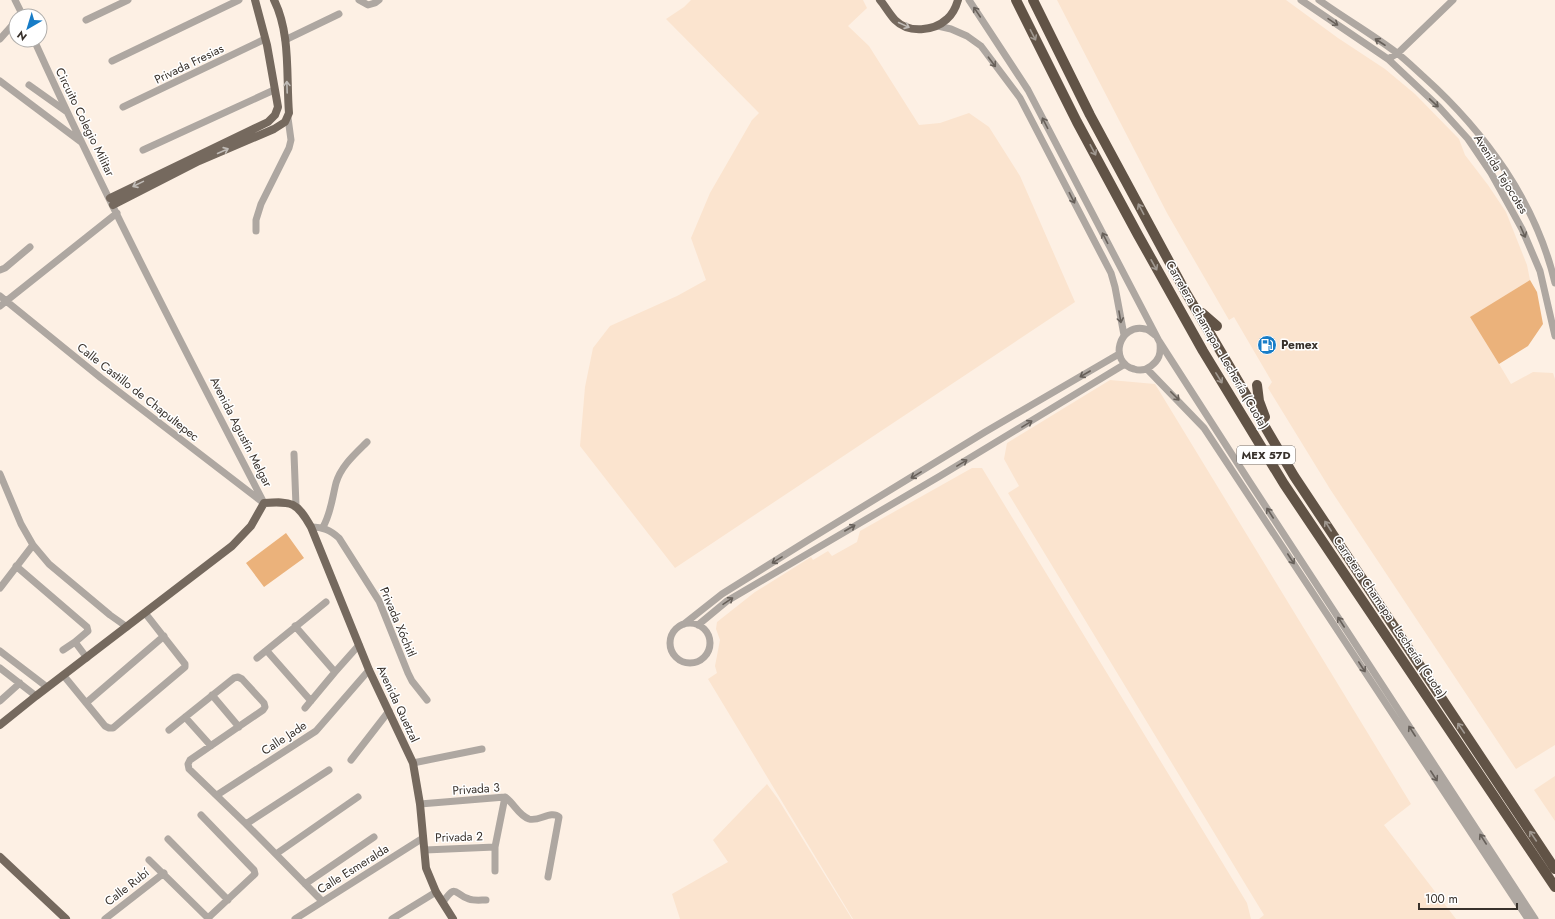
<svg xmlns="http://www.w3.org/2000/svg" width="1555" height="919" viewBox="0 0 1555 919" font-family="Jost,sans-serif">
<rect width="100%" height="100%" fill="#fdf0e4"/>
<path fill="#fbe4cf" d="M691,0H863L867,8L848,26L869,46L919,125L940,123L969,113L989,127L1020,176L1075,302L675,568L580,446L585,387L593,348L610,326L677,296L706,280L691,238L710,193L752,120L759,113L666,19L684,7Z
M1057,0H1286L1338,38L1385,69L1415,94L1459,139L1465,155L1488,185L1506,212L1527,265L1530,280L1471,317L1511,384L1533,372L1553,373L1555,379V745L1516,769L1330,489L1268,388L1272,382L1234,317L1229,320L1167,213Z
M1110,380L1155,384L1411,804L1384,825L1456,919H1259L1264,915L1008,493L1019,486L1004,459L1007,443Z
M972,468H982L1247,903L1251,919H853L708,679L717,673L715,666L720,640L716,629L717,622L755,592L811,557L813,560L828,551L832,556L857,542L860,531Z
M1555,776V821L1534,790Z
M767,784L778,799L852,919H680L672,894L728,862L713,840Z"/>
<path fill="#ebb27b" d="M1530,280L1537,292L1543,324L1528,346L1499,364L1470,317Z
M286,533L304,558L264,587L246,563Z"/>
<g fill="none" stroke-linecap="round" stroke-linejoin="round">
<path stroke="#aea7a1" stroke-width="7" d="M15,0L23,16
M359,0L368,5L375,3L379,0
M969,0L1028,90L1159,341L1249,481L1535,919
M1301,0L1388,59L1439,107L1468,139L1491,173L1522,229L1540,271L1555,336
M1319,0C1344,18 1372,34 1397,53C1406,60 1415,69 1424,77C1485,132 1536,202 1555,283
M86,20L128,0
M938,26L951,29L967,36L981,46L1020,98L1111,273L1115,287L1124,335
M0,39L16,21
M34,40C105,197 185,350 264,503
M285,40L339,14
M1388,59L1398,53L1453,0
M112,61L239,0
M0,81L81,142
M29,85L67,112
M123,107L265,39
M143,150L274,90
M256,231V220L261,204L289,148L291,140L288,118
M0,270L5,268L30,247
M0,296L101,378L261,501
M0,306L117,213
M1155,335C1152,333 1148,329 1145,329C1119,323 1108,362 1134,369C1140,371 1146,370 1151,366C1159,360 1161,354 1160,344
M1147,369L1204,428L1528,919
M294,454L296,506
M0,474L21,524L33,545L49,564L110,615L127,627
M311,527C323,527 330,530 339,538L379,601L408,673L412,681L427,700
M323,527C331,513 332,499 336,483C341,466 355,454 367,442
M16,566L87,627L88,631L75,642L87,658
M0,588L33,545
M670 643a20 20 0 1 1 40 0a20 20 0 1 1-40 0Z
M684,624L722,594L810,539L985,432L1119,354
M698,625L727,601L940,476L1125,364
M295,626L335,672
M63,650L75,642
M0,651L47,687
M267,651L311,701
M257,658L326,602
M0,668L36,696
M64,676L105,726L109,728H113L185,667V664L145,613
M212,695L239,727
M0,701L20,683
M86,703L164,636
M305,708L335,672L359,645
M185,717L211,746
M169,730L234,678L238,677L242,679L264,703L265,707L263,710L190,760L188,764L189,769L246,824L322,901
M351,760L389,711
M413,763L482,749
M217,795L316,731L369,670
M420,804L505,797C514,803 518,815 529,819C539,822 551,810 559,817L548,877
M201,815L254,870L255,874L208,918
M246,824L329,770
M168,839L228,900
M425,850L495,847
M276,854L358,797
M149,860L209,919
M495,871V847L505,797
M305,884L374,837
M443,902C457,882 454,895 469,899C474,901 481,900 486,900
M105,919L164,873
M295,919L423,838
M392,919L436,892"/>
<path stroke="#75695e" stroke-width="8" d="M880,0C885,6 890,15 895,20C909,34 934,31 947,19C953,14 956,7 958,0
M110,198L268,122L275,115L278,107L267,45L255,0
M113,205L199,161L274,129L285,122L289,113C286,76 291,34 274,0
M0,725L36,696L232,546L251,526L264,503C292,501 297,502 311,527L369,670L413,763L420,804L426,868L436,892L453,919
M0,857L66,919"/>
<path stroke="#615346" stroke-width="10" d="M1016,0L1077,122L1138,235L1203,351L1284,484L1555,887
M1033,0L1090,115L1185,291L1294,476L1555,869
M1202,313L1217,326
M1257,385L1259,401L1265,417"/>
</g>
<defs><path id="oneway-shaft" d="M-6 0H5M1.5-3L5.5 0L1.5 3" fill="none" stroke-width="1.6" stroke-linecap="round" stroke-linejoin="round"/></defs>
<g stroke="#67605a">
<use href="#oneway-shaft" transform="translate(977 12) rotate(-124)"/>
<use href="#oneway-shaft" transform="translate(1333 22) rotate(34)"/>
<use href="#oneway-shaft" transform="translate(1380 42) rotate(-147)"/>
<use href="#oneway-shaft" transform="translate(992 62) rotate(53)"/>
<use href="#oneway-shaft" transform="translate(1434 103) rotate(43)"/>
<use href="#oneway-shaft" transform="translate(1045 123) rotate(-117)"/>
<use href="#oneway-shaft" transform="translate(1072 198) rotate(63)"/>
<use href="#oneway-shaft" transform="translate(1523 232) rotate(66)"/>
<use href="#oneway-shaft" transform="translate(1105 238) rotate(-117)"/>
<use href="#oneway-shaft" transform="translate(1120 317) rotate(80)"/>
<use href="#oneway-shaft" transform="translate(1085 374) rotate(150)"/>
<use href="#oneway-shaft" transform="translate(1175 396) rotate(45)"/>
<use href="#oneway-shaft" transform="translate(1027 424) rotate(-31)"/>
<use href="#oneway-shaft" transform="translate(962 463) rotate(-31)"/>
<use href="#oneway-shaft" transform="translate(916 475) rotate(149)"/>
<use href="#oneway-shaft" transform="translate(1270 513) rotate(-123)"/>
<use href="#oneway-shaft" transform="translate(850 528) rotate(-30)"/>
<use href="#oneway-shaft" transform="translate(1291 559) rotate(57)"/>
<use href="#oneway-shaft" transform="translate(777 560) rotate(148)"/>
<use href="#oneway-shaft" transform="translate(728 601) rotate(-34)"/>
<use href="#oneway-shaft" transform="translate(1341 622) rotate(-123)"/>
<use href="#oneway-shaft" transform="translate(1362 667) rotate(57)"/>
<use href="#oneway-shaft" transform="translate(1412 731) rotate(-123)"/>
<use href="#oneway-shaft" transform="translate(1434 776) rotate(57)"/>
<use href="#oneway-shaft" transform="translate(1483 839) rotate(-123)"/>
</g>
<g stroke="#c1bcb7">
<use href="#oneway-shaft" transform="translate(904 25) rotate(25)"/>
<use href="#oneway-shaft" transform="translate(287 87) rotate(-92)"/>
<use href="#oneway-shaft" transform="translate(223 151) rotate(-24)"/>
<use href="#oneway-shaft" transform="translate(138 184) rotate(154)"/>
</g>
<g stroke="#a09890">
<use href="#oneway-shaft" transform="translate(1033 35) rotate(63)"/>
<use href="#oneway-shaft" transform="translate(1093 150) rotate(62)"/>
<use href="#oneway-shaft" transform="translate(1141 209) rotate(-118)"/>
<use href="#oneway-shaft" transform="translate(1154 265) rotate(61)"/>
<use href="#oneway-shaft" transform="translate(1219 378) rotate(58)"/>
<use href="#oneway-shaft" transform="translate(1328 526) rotate(-123)"/>
<use href="#oneway-shaft" transform="translate(1461 728) rotate(-124)"/>
<use href="#oneway-shaft" transform="translate(1533 836) rotate(-124)"/>
</g>
<defs>
<g id="fuel-disc" transform="scale(1)"><circle r="9.5" fill="#177cc7" stroke="#fff"/><path d="M-5.5-6h7V0h2V4h1.3V-2.5L3-4.5l.8-.8L6-3V5H2.5V1h-1V6h-7ZM-4.2-4.7v3.2H.2V-4.7Z" fill="#fff"/></g>
</defs>
<g fill-rule="evenodd">
<use href="#fuel-disc" x="1267" y="345"/>
</g>
<g text-anchor="middle" stroke-width="3" stroke-linejoin="round" paint-order="stroke">
<rect fill="#fff" stroke="#746f6b" stroke-width="1" x="1237" y="446" width="58" height="18" rx="3"/>
<g font-size="11" font-weight="bold" fill="#38312b">
<text x="1266" y="459">MEX 57D</text>
</g>
<g font-size="12" fill="#38312b" stroke="#fff">
<text transform="translate(189 64) rotate(-26)" y="4">Privada Fresias</text>
<text transform="translate(85 122) rotate(64)" y="4">Circuito Colegio Militar</text>
<text transform="translate(1501 174) rotate(58)" y="4">Avenida Tejocotes</text>
<text transform="translate(1217 345) rotate(60)" y="4">Carretera Chamapa - Lechería (Cuota)</text>
<text transform="translate(138 392) rotate(38)" y="4">Calle Castillo de Chapultepec</text>
<text transform="translate(241 432) rotate(63)" y="4">Avenida Agustín Melgar</text>
<text transform="translate(1390 617) rotate(56)" y="4">Carretera Chamapa - Lechería (Cuota)</text>
<text transform="translate(398 622) rotate(67)" y="4">Privada Xóchitl</text>
<text transform="translate(398 704) rotate(65)" y="4">Avenida Quetzal</text>
<text transform="translate(284 738) rotate(-33)" y="4">Calle Jade</text>
<text transform="translate(476 789) rotate(-4)" y="4">Privada 3</text>
<text transform="translate(459 837) rotate(-2)" y="4">Privada 2</text>
<text transform="translate(353 869) rotate(-32)" y="4">Calle Esmeralda</text>
<text transform="translate(127 887) rotate(-38)" y="4">Calle Rubí</text>
</g>
<g font-size="12" font-weight="bold" fill="#38312b" stroke="#fff" text-anchor="start">
<text x="1281" y="349">Pemex</text>
</g>
</g>
<g transform="translate(28 28) rotate(218)"><circle r="19" fill="#ffffff" stroke="#afadaa"/>
<path d="M0-3L7 15L0 10L-7 15Z" fill="#177cc7"/>
<text y="-6" font-size="11" font-weight="bold" text-anchor="middle" fill="#38312b">N</text>
</g>
<path d="M1419 903v6h98v-6" fill="none" stroke="#38312b" stroke-width="2"/>
<text x="1425" y="903" font-size="12" fill="#38312b" stroke="#ffffff" stroke-width="3" paint-order="stroke">100 m</text>
</svg>
